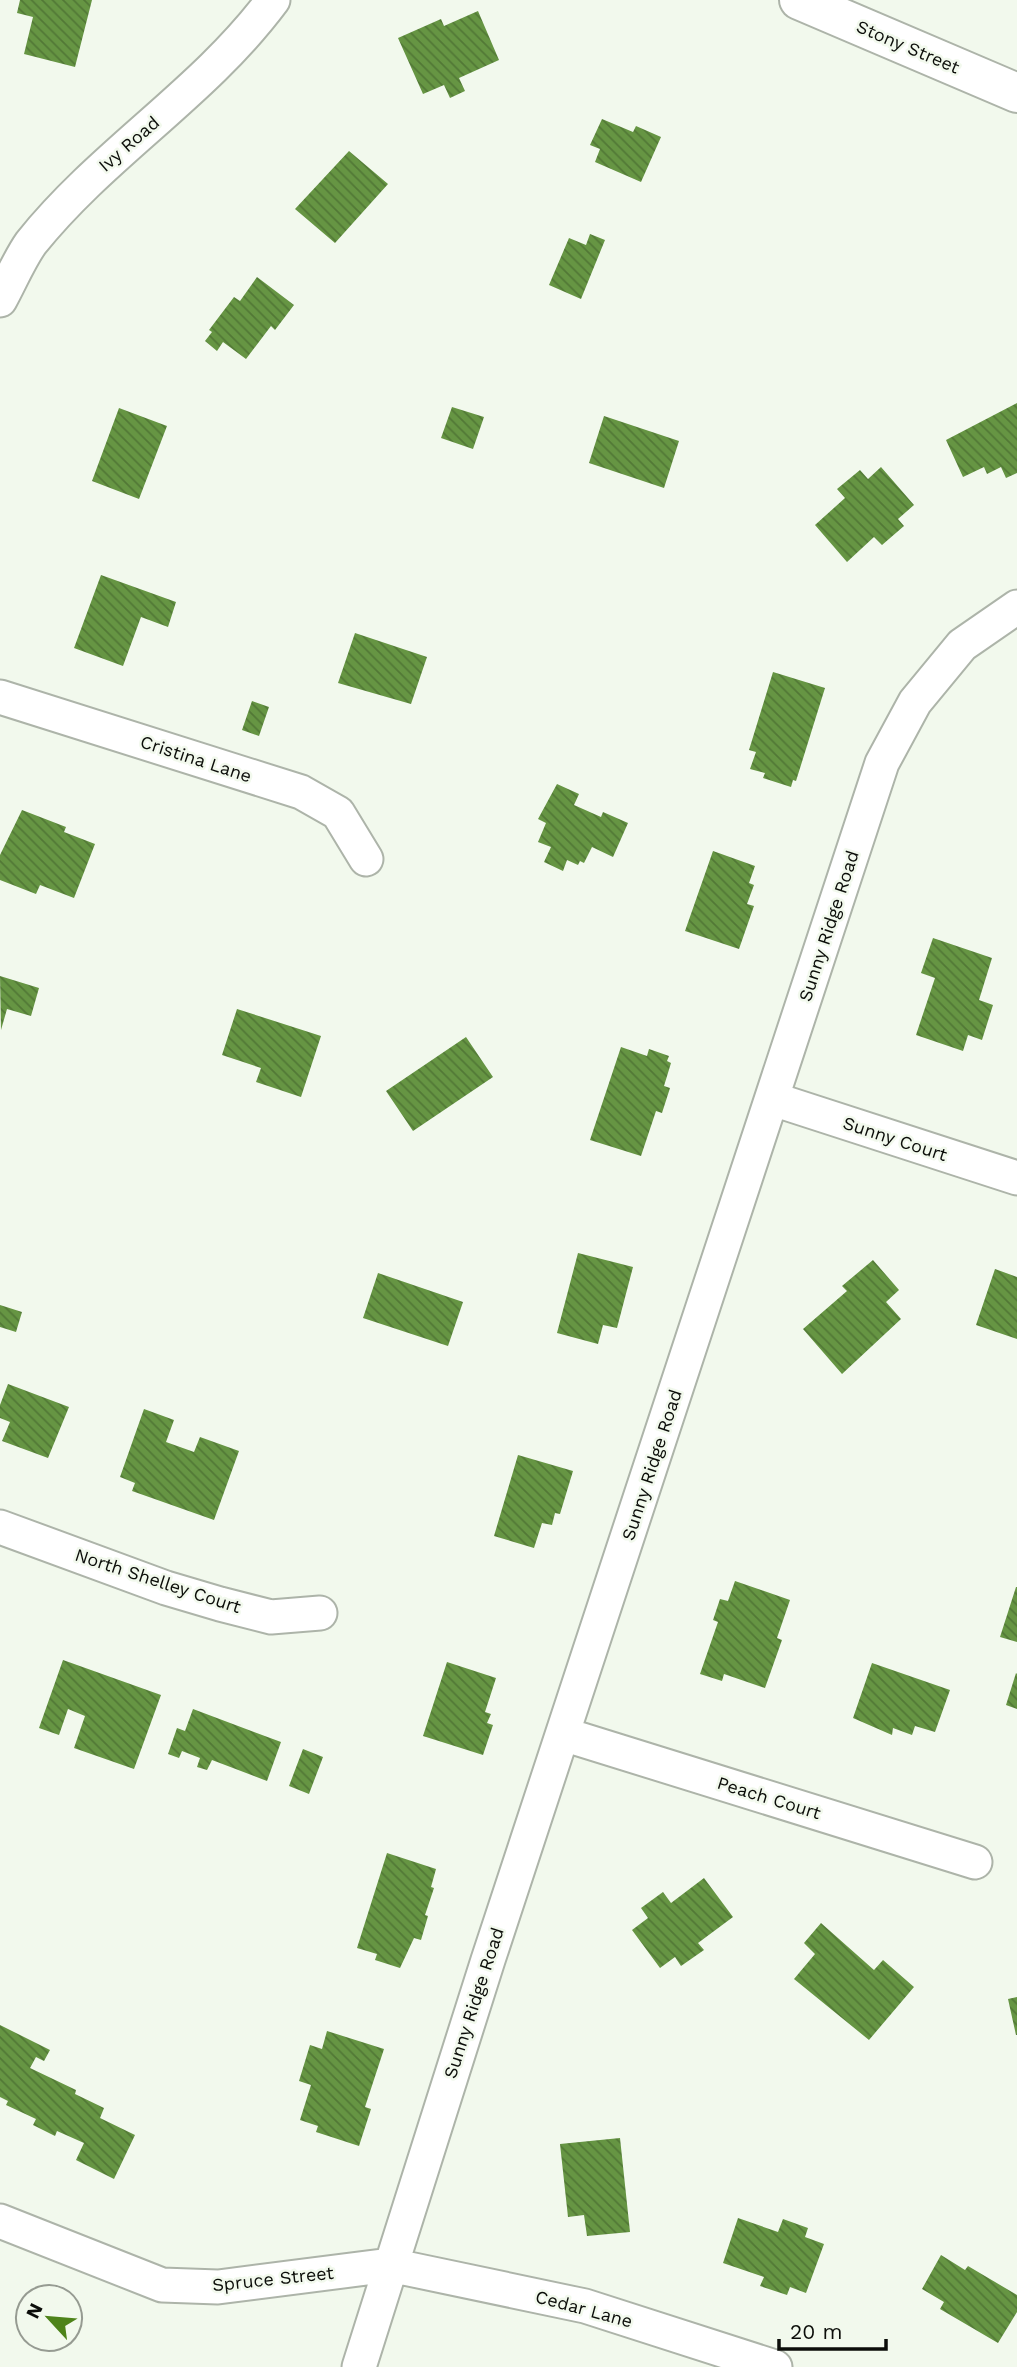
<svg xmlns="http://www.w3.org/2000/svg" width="1017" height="2367" viewBox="0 0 1017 2367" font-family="'Work Sans',sans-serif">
<defs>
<pattern id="building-back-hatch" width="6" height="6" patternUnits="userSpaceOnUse" patternTransform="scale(1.75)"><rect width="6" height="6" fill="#669543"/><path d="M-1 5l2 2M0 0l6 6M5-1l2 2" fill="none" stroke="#527836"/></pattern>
</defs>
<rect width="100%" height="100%" fill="#f2f9ed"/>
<path fill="url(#building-back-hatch)" d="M20,0H92L75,67L24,54L33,17L17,13Z
M478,11L499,60L459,78L465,91L450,98L444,85L423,94L398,38L441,19L444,26Z
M602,119L633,132L636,126L661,137L641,182L595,162L600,149L590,145Z
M349,151L388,184L335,243L295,209Z
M590,234L605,240L581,299L549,285L569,238L586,245Z
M257,277L294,305L275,330L271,326L246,359L223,342L217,351L205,341L212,332L209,330L234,297L240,301Z
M1017,403V473L1006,478L1001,467L987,474L984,467L963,477L946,440Z
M452,407L484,417L473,449L441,438Z
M119,408L167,426L139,499L92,481Z
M604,416L679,441L664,488L589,463Z
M881,467L914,505L898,519L904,526L882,545L874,537L847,562L815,525L845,498L837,489L860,470L868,479Z
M101,575L176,602L168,627L141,617L123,666L74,648Z
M355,633L427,657L411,704L338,683Z
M773,672L825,688L796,781L793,780L791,787L763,778L765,773L750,769L756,752L749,750Z
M252,701L269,707L259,736L242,730Z
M557,784L579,794L574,805L601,817L603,812L628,823L613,857L592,847L584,863L580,861L578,865L567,860L563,871L544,862L551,847L538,842L546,823L538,819Z
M22,810L66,827L64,832L95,844L74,898L40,885L36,894L0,880V855Z
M713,851L755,866L749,883L754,885L747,904L754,906L739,949L685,931Z
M933,938L992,958L979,1000L993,1005L982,1040L968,1035L963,1051L916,1035L935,978L921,973Z
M0,976L39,988L31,1016L7,1009L1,1030Z
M237,1009L321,1036L301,1097L256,1082L261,1068L222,1055Z
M466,1037L493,1077L413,1131L386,1091Z
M621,1047L647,1056L649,1049L669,1056L667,1061L671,1063L664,1086L670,1088L662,1113L656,1111L641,1156L590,1140Z
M578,1253L633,1267L617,1328L603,1325L598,1344L557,1333Z
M873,1260L899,1290L886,1302L901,1319L842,1374L803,1329L847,1291L842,1286Z
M995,1269L1017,1277V1339L976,1325Z
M378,1273L463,1302L448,1346L363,1318Z
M0,1305L22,1312L16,1332L0,1327Z
M8,1384L69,1407L48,1458L2,1441L10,1422L0,1418V1405Z
M144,1409L174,1420L166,1442L194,1452L200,1437L239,1451L214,1520L132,1491L135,1483L120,1477Z
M518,1455L573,1471L560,1514L555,1513L552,1525L542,1523L534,1548L494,1536Z
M735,1581L790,1600L777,1638L782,1640L765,1688L724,1674L722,1681L700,1674L718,1622L713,1620L720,1599L728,1601Z
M1016,1587H1017V1642L1000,1637Z
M63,1660L161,1695L134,1769L74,1748L85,1716L68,1709L59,1735L39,1728Z
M447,1662L496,1678L485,1712L491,1714L487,1723L493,1725L483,1755L423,1736Z
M872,1663L950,1690L935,1732L915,1726L912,1735L893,1728L892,1735L853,1718Z
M1016,1673L1017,1674V1709L1006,1705Z
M193,1709L281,1742L267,1781L212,1760L207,1770L197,1767L200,1758L182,1751L179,1758L168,1754L177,1728L185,1731Z
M303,1749L323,1757L309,1794L289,1786Z
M387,1853L436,1869L431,1887L434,1888L425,1915L428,1916L421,1940L414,1938L400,1968L375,1960L377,1954L357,1948Z
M704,1878L733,1917L698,1943L704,1950L681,1966L675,1957L660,1968L632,1930L648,1918L641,1908L663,1892L671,1903Z
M821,1923L874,1970L883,1960L914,1987L869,2040L794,1979L815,1954L804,1943Z
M1017,1997V2035H1016L1008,1999Z
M0,2025L50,2050L44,2061L36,2057L30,2068L76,2090L75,2094L104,2108L100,2118L135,2135L114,2179L76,2160L84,2143L57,2131L55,2136L33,2125L36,2119L6,2105L8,2101L0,2097Z
M327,2031L384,2049L365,2107L371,2109L359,2146L316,2132L318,2126L300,2120L311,2085L299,2081L310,2045L322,2049Z
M620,2138L630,2232L587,2236L584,2215L568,2217L560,2144Z
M738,2218L778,2232L783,2219L808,2228L805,2237L824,2244L806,2293L790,2287L787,2295L760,2286L764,2277L723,2263Z
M941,2255L965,2270L968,2266L1017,2295V2312L998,2343L940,2309L944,2302L922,2289Z"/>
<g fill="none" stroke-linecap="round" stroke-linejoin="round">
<g stroke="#adb4a9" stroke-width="37">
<path id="minor" d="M0,300C10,282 19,260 31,243C103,153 204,93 273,0
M0,697L301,792L338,813L366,859
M773,1099L1017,1178
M0,1527L166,1588L220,1604L271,1617L320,1613
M563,1734L975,1862
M0,2221L162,2285L218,2287L390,2265L585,2306L775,2367
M359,2367L488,1960L882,763L915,702L962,645L1017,607"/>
</g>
<g stroke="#adb4a9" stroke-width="42">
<path id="tertiary" d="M799,0L1017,93"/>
</g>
<use href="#minor" stroke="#fff" stroke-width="33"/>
<use href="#tertiary" stroke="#fff" stroke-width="38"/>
</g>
<g text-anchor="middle" stroke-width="5" stroke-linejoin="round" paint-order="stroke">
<g font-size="18" fill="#0b0d09" stroke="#f2f9ed">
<text transform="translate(908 47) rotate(23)" y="6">Stony Street</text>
<text transform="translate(129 144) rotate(-41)" y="6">Ivy Road</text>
<text transform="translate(196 759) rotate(18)" y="6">Cristina Lane</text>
<text transform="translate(829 926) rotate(-72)" y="6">Sunny Ridge Road</text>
<text transform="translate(895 1139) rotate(18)" y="6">Sunny Court</text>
<text transform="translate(652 1465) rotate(-72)" y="6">Sunny Ridge Road</text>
<text transform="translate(158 1581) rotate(18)" y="6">North Shelley Court</text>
<text transform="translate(769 1798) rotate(17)" y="6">Peach Court</text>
<text transform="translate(474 2003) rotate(-72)" y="6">Sunny Ridge Road</text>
<text transform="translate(273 2279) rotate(-6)" y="6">Spruce Street</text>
<text transform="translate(584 2309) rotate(15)" y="6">Cedar Lane</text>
</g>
</g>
<g transform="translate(49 2318) rotate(296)"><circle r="33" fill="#f2f9ed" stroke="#969b92" stroke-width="2"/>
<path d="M0-5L12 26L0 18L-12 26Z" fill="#4e831a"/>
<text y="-10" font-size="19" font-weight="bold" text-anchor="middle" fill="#0b0d09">N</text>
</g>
<path d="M779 2339v10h107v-10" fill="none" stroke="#0b0d09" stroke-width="3.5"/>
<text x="790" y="2339" font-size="21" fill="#0b0d09" stroke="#f2f9ed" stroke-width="5" paint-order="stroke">20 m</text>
</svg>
